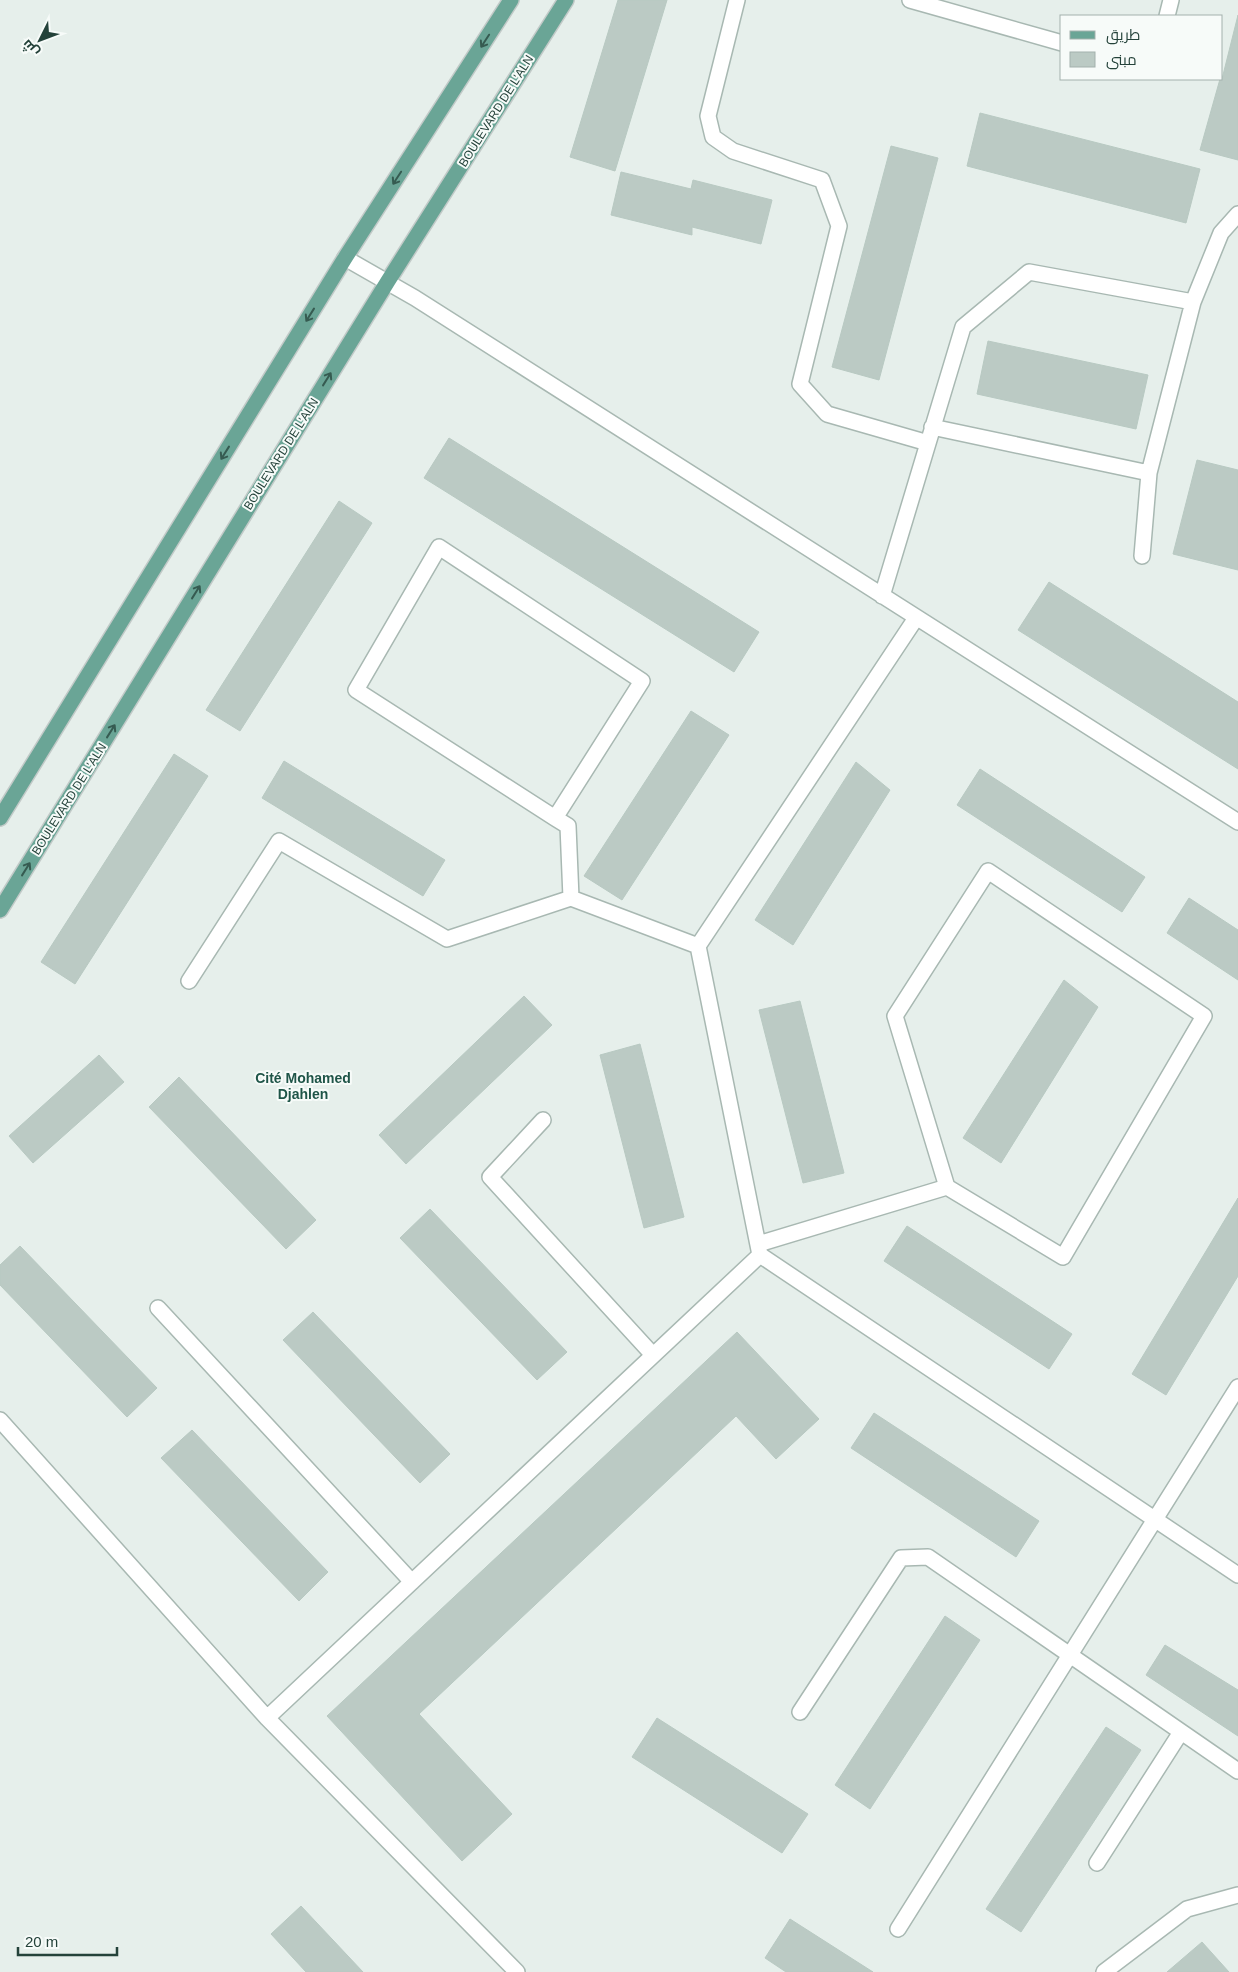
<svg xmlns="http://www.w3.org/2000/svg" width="1238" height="1972" viewBox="0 0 1238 1972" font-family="Helvetica,Cairo,sans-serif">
<rect width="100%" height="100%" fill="#e6efeb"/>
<path fill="#bbcac4" stroke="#b8c9c2" d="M618,0H667L615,171L570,157Z
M1238,15V160L1200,150L1220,79H1222Z
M980,113L1200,169L1186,223L967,166Z
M891,146L938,158L879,380L832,367Z
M621,172L691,189L693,180L772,200L761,244L692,227V235L611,215Z
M988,341L1148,375L1136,429L977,394Z
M449,438L759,632L734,672L424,478Z
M1197,460L1238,470V570L1173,554Z
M339,501L372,523L240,731L206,710Z
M1049,582L1238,702V769L1018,630Z
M691,711L729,735L622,900L584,876Z
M174,754L208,776L75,984L41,962Z
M284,761L445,860L423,896L262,798Z
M856,762L890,790L793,945L755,920Z
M980,769L1145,877L1122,912L957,805Z
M1189,898L1238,930V980L1167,933Z
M1064,980L1098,1007L1001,1163L963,1138Z
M524,996L552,1025L406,1164L379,1135Z
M800,1001L844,1173L803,1183L759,1010Z
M640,1044L684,1217L644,1228L600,1055Z
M99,1055L124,1082L33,1163L9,1136Z
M179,1077L316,1220L286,1249L149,1107Z
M1238,1198V1276L1166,1395L1132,1374Z
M430,1209L567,1352L537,1380L400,1238Z
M907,1226L1072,1334L1049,1369L884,1261Z
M20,1246L157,1388L127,1417L0,1285V1265Z
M313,1312L450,1454L420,1483L283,1340Z
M737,1332L819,1419L776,1459L736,1416L419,1714L512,1814L462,1861L327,1716Z
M874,1413L1039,1521L1016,1557L851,1448Z
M192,1430L328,1572L299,1601L161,1458Z
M945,1616L980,1640L870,1809L835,1785Z
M1165,1645L1238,1690V1736L1146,1675Z
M657,1718L808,1814L782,1853L632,1757Z
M1106,1727L1141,1750L1021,1932L986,1909Z
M301,1906L363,1972H306L271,1934Z
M790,1919L873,1972H786L765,1958Z
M1202,1942L1229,1972H1167Z"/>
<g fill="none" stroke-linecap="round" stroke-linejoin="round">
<g stroke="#a8b8b2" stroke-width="18">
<path id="minor" d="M737,0L708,116L713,137L733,151L822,180L839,226L800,384L827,414L928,443
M910,0L1062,43
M1167,16L1171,0
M345,258L415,298L1238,822
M932,427L1149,473
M1142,556L1149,473L1193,302L1221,233L1238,214
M882,596L963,327L1029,272L1193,302
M916,618L698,946L760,1255L1238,1575
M571,898L698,946
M189,981L279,841L447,939L571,898L568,826L555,818L356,690L439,547L642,681L555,818
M543,1120L490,1177L653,1355
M758,1244L947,1187L1063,1257L1204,1016L988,871L895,1016L947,1187
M158,1308L412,1582
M0,1420L267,1718L517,1972
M800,1712L901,1558L928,1557L1238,1771
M267,1718L760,1255
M1097,1863L1181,1732
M898,1929L1238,1387
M1104,1972L1187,1909L1238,1895"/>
</g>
<g stroke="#c2cac8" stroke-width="18">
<path id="major" d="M0,818L345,258L511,0
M0,910L388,281L566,0"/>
</g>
<use href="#minor" stroke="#fff" stroke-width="15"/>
<use href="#major" stroke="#6aa596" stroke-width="15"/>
</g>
<defs><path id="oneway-shaft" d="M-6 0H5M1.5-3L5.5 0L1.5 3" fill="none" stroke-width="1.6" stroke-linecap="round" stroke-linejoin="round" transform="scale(1.25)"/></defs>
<g stroke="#365b51">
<use href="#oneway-shaft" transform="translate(485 41) rotate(123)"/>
<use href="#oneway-shaft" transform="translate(397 178) rotate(123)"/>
<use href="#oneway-shaft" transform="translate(310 315) rotate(122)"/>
<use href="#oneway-shaft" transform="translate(327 379) rotate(-58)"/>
<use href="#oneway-shaft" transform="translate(225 453) rotate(122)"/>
<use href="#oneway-shaft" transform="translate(196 592) rotate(-58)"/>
<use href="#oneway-shaft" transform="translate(111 731) rotate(-58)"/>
<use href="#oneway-shaft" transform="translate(26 869) rotate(-58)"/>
</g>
<g text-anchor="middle" stroke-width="4" stroke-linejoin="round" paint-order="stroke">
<g font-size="12" fill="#24423a" stroke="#f7fbf9">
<text transform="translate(496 111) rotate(-58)" y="4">BOULEVARD DE L'ALN</text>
<text transform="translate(281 454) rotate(-58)" y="4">BOULEVARD DE L'ALN</text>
<text transform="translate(69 799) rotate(-58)" y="4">BOULEVARD DE L'ALN</text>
</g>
<g font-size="14" font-weight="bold" fill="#1f5548" stroke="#f7fbf9">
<text x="303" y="1083">Cité Mohamed<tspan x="303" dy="16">Djahlen</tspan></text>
</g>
</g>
<rect x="1060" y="15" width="162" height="65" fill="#f7fbf9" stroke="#a3b1ad"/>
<rect x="1070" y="31" width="25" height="8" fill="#6aa596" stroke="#a3b1ad"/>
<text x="1106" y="40" font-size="15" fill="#24423a">طريق</text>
<rect x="1070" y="52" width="25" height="15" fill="#bbcac4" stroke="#a3b1ad"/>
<text x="1106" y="65" font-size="15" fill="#24423a">مبنى</text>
<g transform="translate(40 40) rotate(228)" stroke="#f7fbf9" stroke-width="4" paint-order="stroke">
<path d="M0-4L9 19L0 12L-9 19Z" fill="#24423a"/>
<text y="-8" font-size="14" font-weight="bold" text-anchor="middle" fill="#24423a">ش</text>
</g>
<path d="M18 1947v8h99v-8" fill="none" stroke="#24423a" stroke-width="2.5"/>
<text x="25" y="1947" font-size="15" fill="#24423a" stroke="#f7fbf9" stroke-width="4" paint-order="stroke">20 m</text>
</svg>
